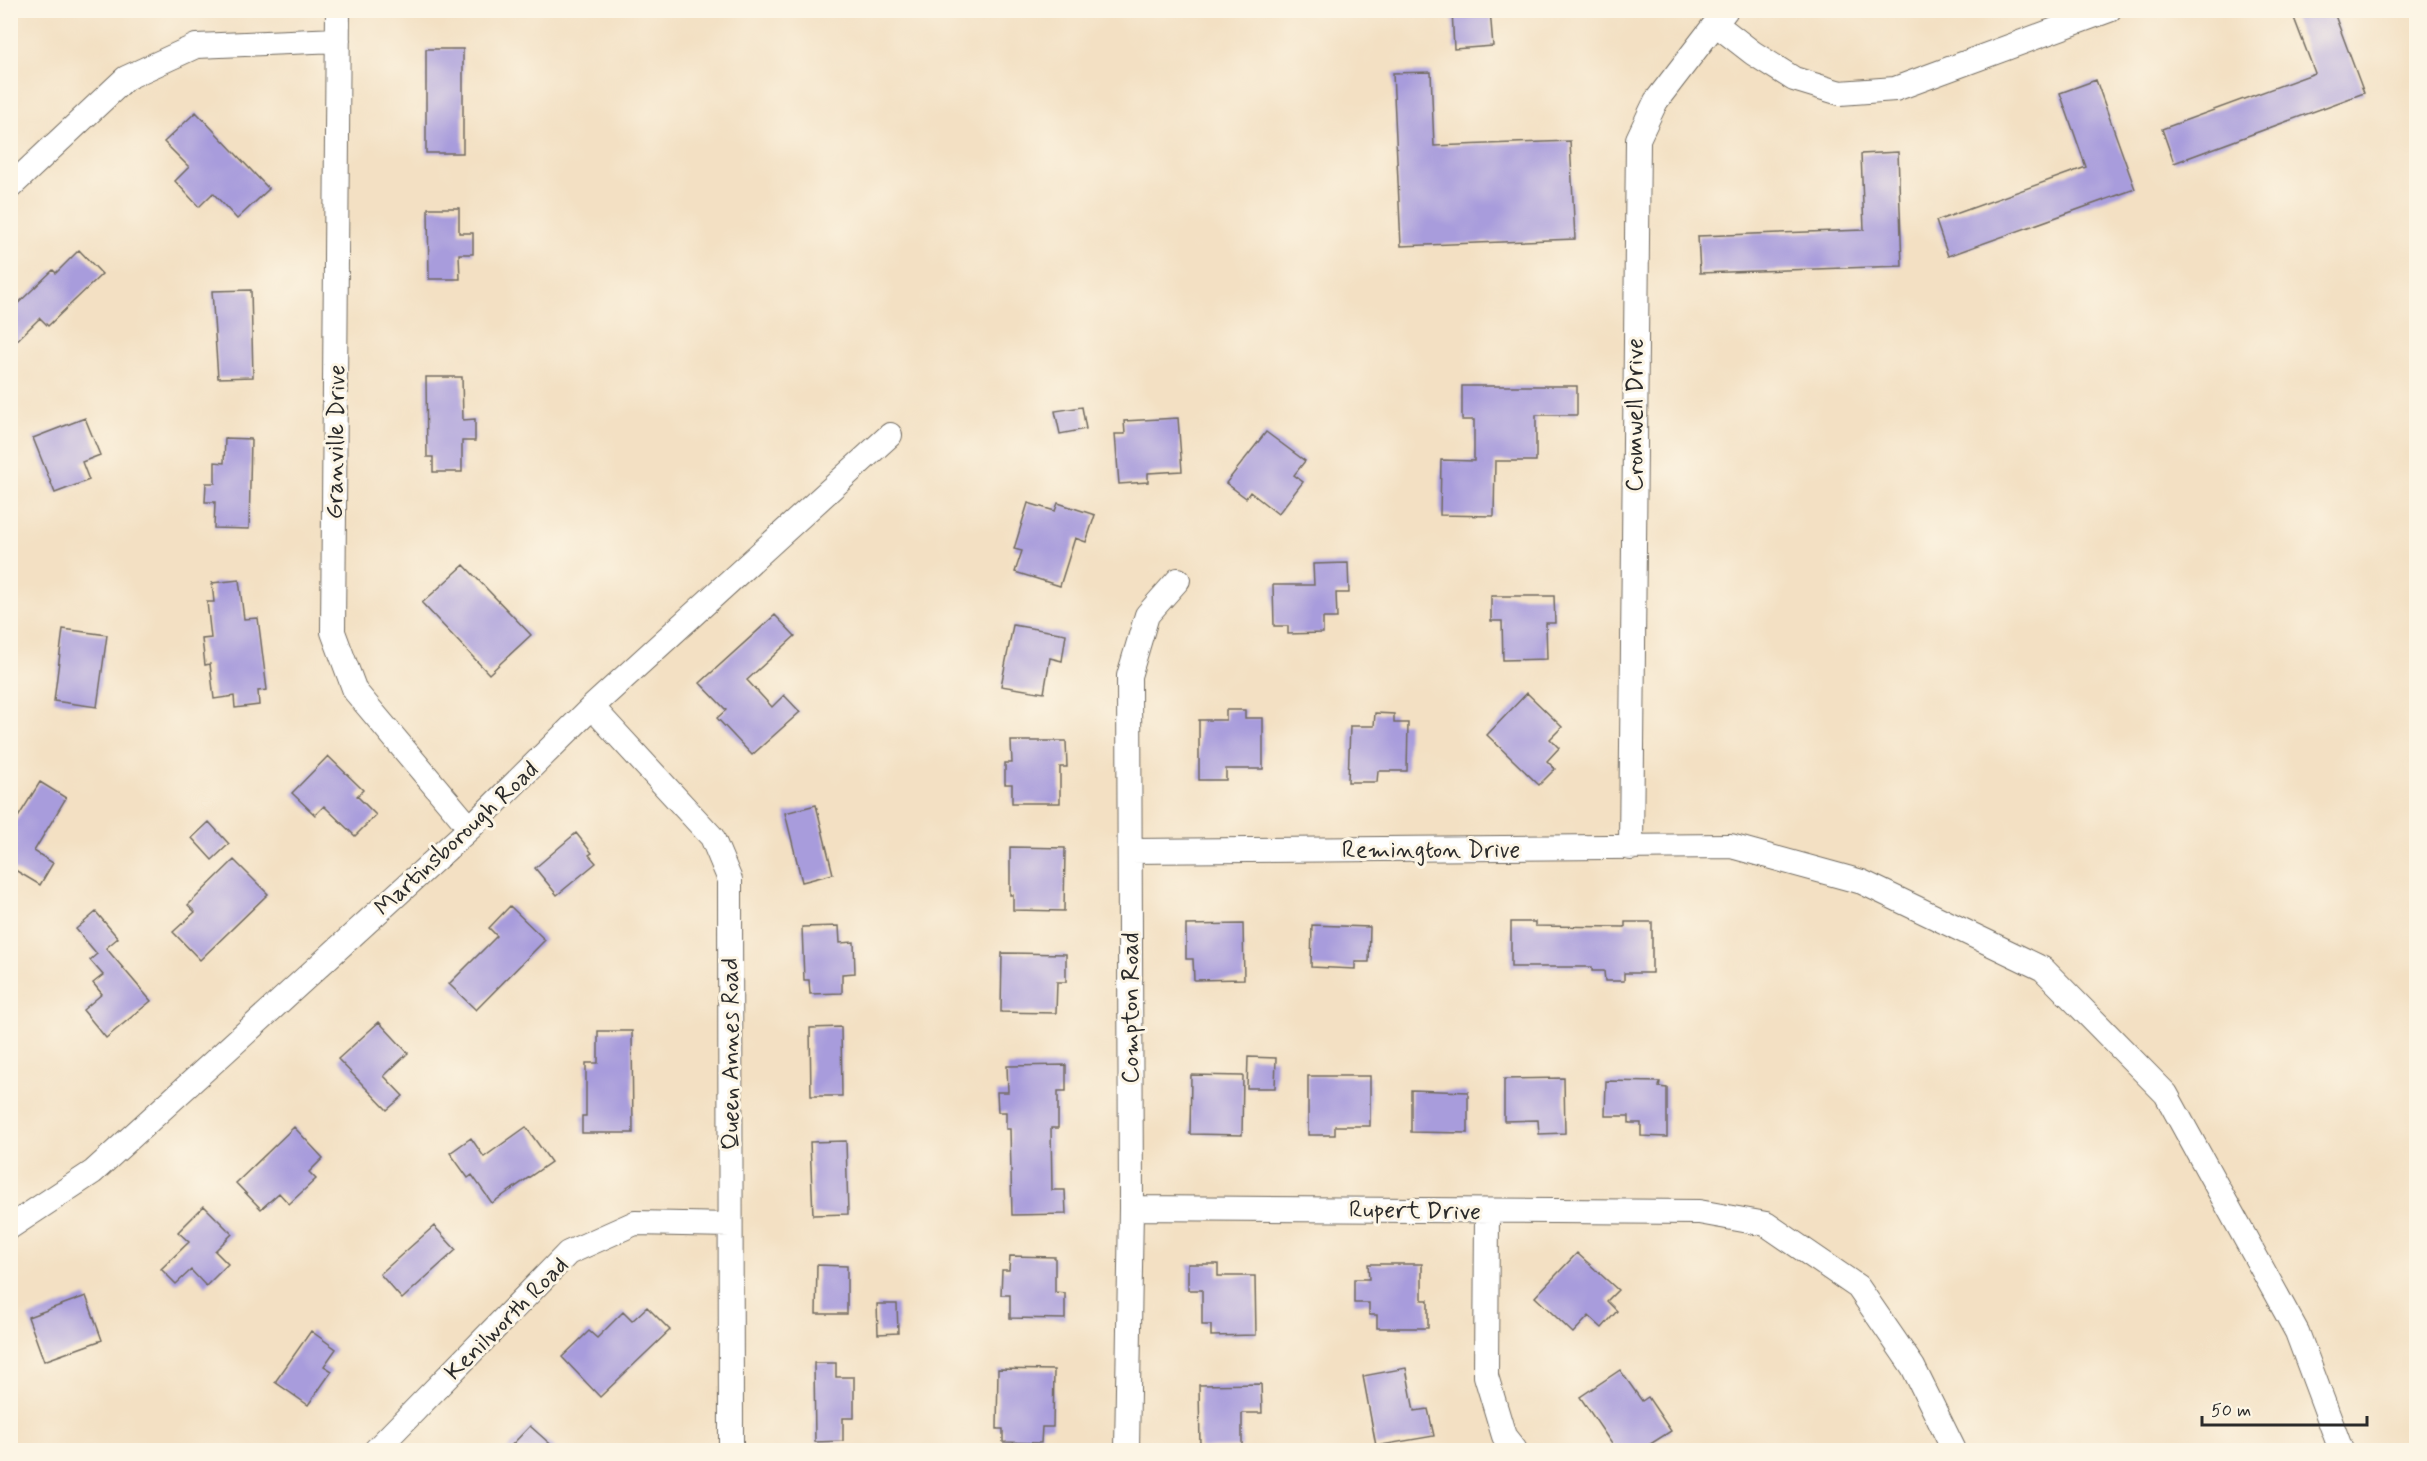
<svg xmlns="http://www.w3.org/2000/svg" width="2427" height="1461" viewBox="0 0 2427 1461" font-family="Mynerve,sans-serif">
<rect width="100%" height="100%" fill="#fcf5e5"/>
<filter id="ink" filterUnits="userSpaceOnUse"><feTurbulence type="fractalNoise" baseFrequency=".0167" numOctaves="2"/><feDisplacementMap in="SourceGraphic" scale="12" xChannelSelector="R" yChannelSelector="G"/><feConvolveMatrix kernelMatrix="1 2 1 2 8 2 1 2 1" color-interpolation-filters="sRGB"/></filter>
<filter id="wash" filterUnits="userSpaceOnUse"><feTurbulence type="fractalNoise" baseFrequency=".008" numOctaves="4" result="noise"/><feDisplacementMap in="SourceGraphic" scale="24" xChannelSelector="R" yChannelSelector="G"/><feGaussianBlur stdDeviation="1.35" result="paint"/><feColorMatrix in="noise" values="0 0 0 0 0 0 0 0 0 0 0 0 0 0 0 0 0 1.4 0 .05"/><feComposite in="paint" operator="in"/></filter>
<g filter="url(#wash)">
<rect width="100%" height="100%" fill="#f3e0c3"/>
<g id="blocks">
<path fill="#a89cdc" d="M1452,10H1490L1493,46L1454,49Z
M2291,10H2333L2364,93L2174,163L2162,129L2315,73Z
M426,49H463V153H426Z
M1431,72L1434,146L1570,141L1575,239L1401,246L1393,73Z
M2096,80L2135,189L1948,256L1936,221L2086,167L2060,93Z
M196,112L269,189L237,219L213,193L199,207L175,181L189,167L164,142Z
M1898,152L1902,266L1700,273L1698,236L1864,230L1861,154Z
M428,208H459V233H473V254H459L460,279H429Z
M79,250L102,274L48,326L40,318L10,347V311L53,270L56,273Z
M251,290L253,377L218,378L212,291Z
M426,377H462L463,420L475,419V441H462V472H433V457H427Z
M1462,386H1577V415H1536V461H1495L1494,516L1440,515L1441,460L1474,461V420H1462Z
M1082,407L1086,429L1060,434L1055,411Z
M85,418L100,455L82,462L89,480L55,493L33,438Z
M1178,418L1182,471L1148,473V482L1119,484L1115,434H1125L1124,421Z
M1266,432L1305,461L1294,475L1303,482L1278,514L1250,492L1246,498L1226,483Z
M225,438L251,439L249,529L214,528L215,502H205L206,483H215V462L224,463Z
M1028,503L1055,511L1058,503L1095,515L1086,542L1075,538L1060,586L1015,572L1022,551L1014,549Z
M1348,563L1349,593H1336L1337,618H1323V633L1288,634V626H1274L1273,585H1314L1313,564Z
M464,565L531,635L489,674L422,603Z
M239,580L244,619L258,618L267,690L258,691L259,705L235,708L234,696L214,699L210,664L205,665L202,639L211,638L207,602H214L212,583Z
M1491,596H1554L1555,623H1546L1547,659L1503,660L1502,621H1491Z
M775,615L795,636L747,680L772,707L784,695L800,712L752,755L717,718L726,710L700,683Z
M1013,625L1066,634L1062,661L1050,658L1044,693L1001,686Z
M63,629L107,635L97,707L54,701Z
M1527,693L1562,727L1550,739L1559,748L1547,761L1555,769L1539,785L1487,735Z
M1226,710H1245V718H1263V769H1226V780H1199V720H1226Z
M1375,713L1394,714V723H1408L1407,771H1378L1377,782H1348L1350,726H1374Z
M1011,741H1066L1067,767H1060V803H1012V784H1005V763H1012Z
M328,756L363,790L357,796L376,815L355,836L324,806L315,815L292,793Z
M40,782L66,798L34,851L53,863L40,885L10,867V830Z
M816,805L833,874L802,882L785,813Z
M209,822L229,844L212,860L192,838Z
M576,833L592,853L589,855L596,863L557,895L535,868Z
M1010,847L1065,848L1064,911L1013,910V895H1010Z
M234,860L268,894L200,960L173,932L195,912L188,905Z
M510,906L545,940L476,1010L449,984L497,936L489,928Z
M96,912L118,938L106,948L151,1001L106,1038L83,1010L102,994L93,983L103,975L90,960L97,954L76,929Z
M1511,922H1535V926L1625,927V922H1652V973H1624V981H1605L1604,971H1592V967H1511Z
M1243,924L1244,979L1194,980L1193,959H1186V925Z
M1312,925L1370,927L1369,962H1355V969L1311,967Z
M839,926L840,943L854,942L855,973L842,974V993L810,994L809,980H804L802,927Z
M1002,953L1066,954V982H1057L1056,1013L1001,1012Z
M379,1022L408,1053L384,1076L403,1096L387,1110L338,1059Z
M841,1027L842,1096H811L810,1028Z
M598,1031H632L633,1133H582V1116H586V1063H598Z
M1248,1057L1276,1058L1275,1088H1247Z
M1066,1065V1091H1058V1128H1051L1052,1190H1065L1066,1214L1012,1215L1010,1129H1006V1112H998L997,1092H1008L1007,1066Z
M1191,1075L1243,1076L1242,1135L1190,1134Z
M1308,1076H1370V1126H1335V1135H1308Z
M1564,1078L1565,1133L1539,1134L1538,1120L1504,1121V1079Z
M1606,1081L1660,1082L1659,1087L1667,1088V1137L1641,1136V1123H1629V1116H1605Z
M1411,1090L1468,1092V1133L1411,1132Z
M294,1127L323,1158L309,1172L316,1179L289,1204L279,1193L261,1209L236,1183Z
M526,1127L551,1162L492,1203L472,1175L468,1178L450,1153L471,1138L484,1157Z
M846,1141L848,1214L813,1215L810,1142Z
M204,1206L232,1234L215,1251L228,1264L206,1286L191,1270L176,1284L161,1269L189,1242L178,1232Z
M434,1226L456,1250L402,1299L380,1274Z
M1577,1253L1618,1290L1607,1301L1617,1311L1602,1328L1589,1316L1573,1333L1535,1297Z
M1010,1256L1055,1257V1292L1065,1293V1319L1010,1318V1295H1001L1002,1270H1009Z
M1188,1264H1218V1276H1255L1256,1335L1211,1336V1325H1202V1290H1188Z
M1368,1264H1422V1300H1428V1328H1377V1315H1369V1303H1354V1279H1369Z
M817,1265L847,1266V1314H816Z
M86,1296L102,1340L44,1361L28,1317Z
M877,1304H897L898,1333L878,1334Z
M647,1307L670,1330L600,1397L562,1357L589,1331L597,1338L623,1312L632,1321Z
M311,1331L336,1349L324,1366L332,1371L308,1405L275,1382Z
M814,1363H836V1377H854V1418H843V1441L815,1442Z
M1406,1368L1414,1411L1428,1409L1434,1436L1376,1446L1363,1376Z
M998,1369L1054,1370L1053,1427H1042L1041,1443L1003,1442V1429H997Z
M1620,1370L1642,1401L1648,1397L1671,1431L1641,1450H1616L1580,1397Z
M1261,1384L1262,1413H1242V1447L1200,1448L1199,1385Z
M530,1426L557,1450H507Z"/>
</g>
</g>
<g filter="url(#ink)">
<use href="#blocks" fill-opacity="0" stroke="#716a60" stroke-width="1.5"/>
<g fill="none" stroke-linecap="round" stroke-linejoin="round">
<g stroke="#716a60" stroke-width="26">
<path id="minor" d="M338,10L333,632L355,691L470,828
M1717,25L1753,53L1794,79L1840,93L1895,89L2109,10
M10,187L126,78L196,46L338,40
M592,707L712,837L730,880L731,1450
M1631,848L1638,139L1656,101L1726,10
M1130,851L1731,846L1862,882L2043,969L2166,1094L2297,1332L2341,1450
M1131,1208L1699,1212L1766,1224L1858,1287L1913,1367L1954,1450
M1487,1211L1486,1376L1504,1436L1515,1450
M10,1227L93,1172L470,828L592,707L890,435
M376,1450L568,1253L635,1223L730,1225
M1127,1450L1131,1208L1129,676L1147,615L1178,580"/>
</g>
<use href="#minor" stroke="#fff" stroke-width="24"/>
</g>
</g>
<g text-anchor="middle" stroke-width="6" stroke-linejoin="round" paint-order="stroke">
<g font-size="24" fill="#2b2b2b" stroke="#fcf5e5">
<text transform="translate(1634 415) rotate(-90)" y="8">Cromwell Drive</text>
<text transform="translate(335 442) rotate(-89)" y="8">Granville Drive</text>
<text transform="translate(456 838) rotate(-43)" y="8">Martinsborough Road</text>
<text x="1431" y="857">Remington Drive</text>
<text transform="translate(1130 1008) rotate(-90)" y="8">Compton Road</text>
<text transform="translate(730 1054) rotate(-90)" y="8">Queen Annes Road</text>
<text transform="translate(1415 1210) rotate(1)" y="8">Rupert Drive</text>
<text transform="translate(506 1318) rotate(-45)" y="8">Kenilworth Road</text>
</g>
</g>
<rect width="2427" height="1461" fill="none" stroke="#fcf5e5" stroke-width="36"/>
<path d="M2202 1416v9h165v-9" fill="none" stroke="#2b2b2b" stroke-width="3"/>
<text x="2211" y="1416" font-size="18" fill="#2b2b2b" stroke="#fcf5e5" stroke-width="4.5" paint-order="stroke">50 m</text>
</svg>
